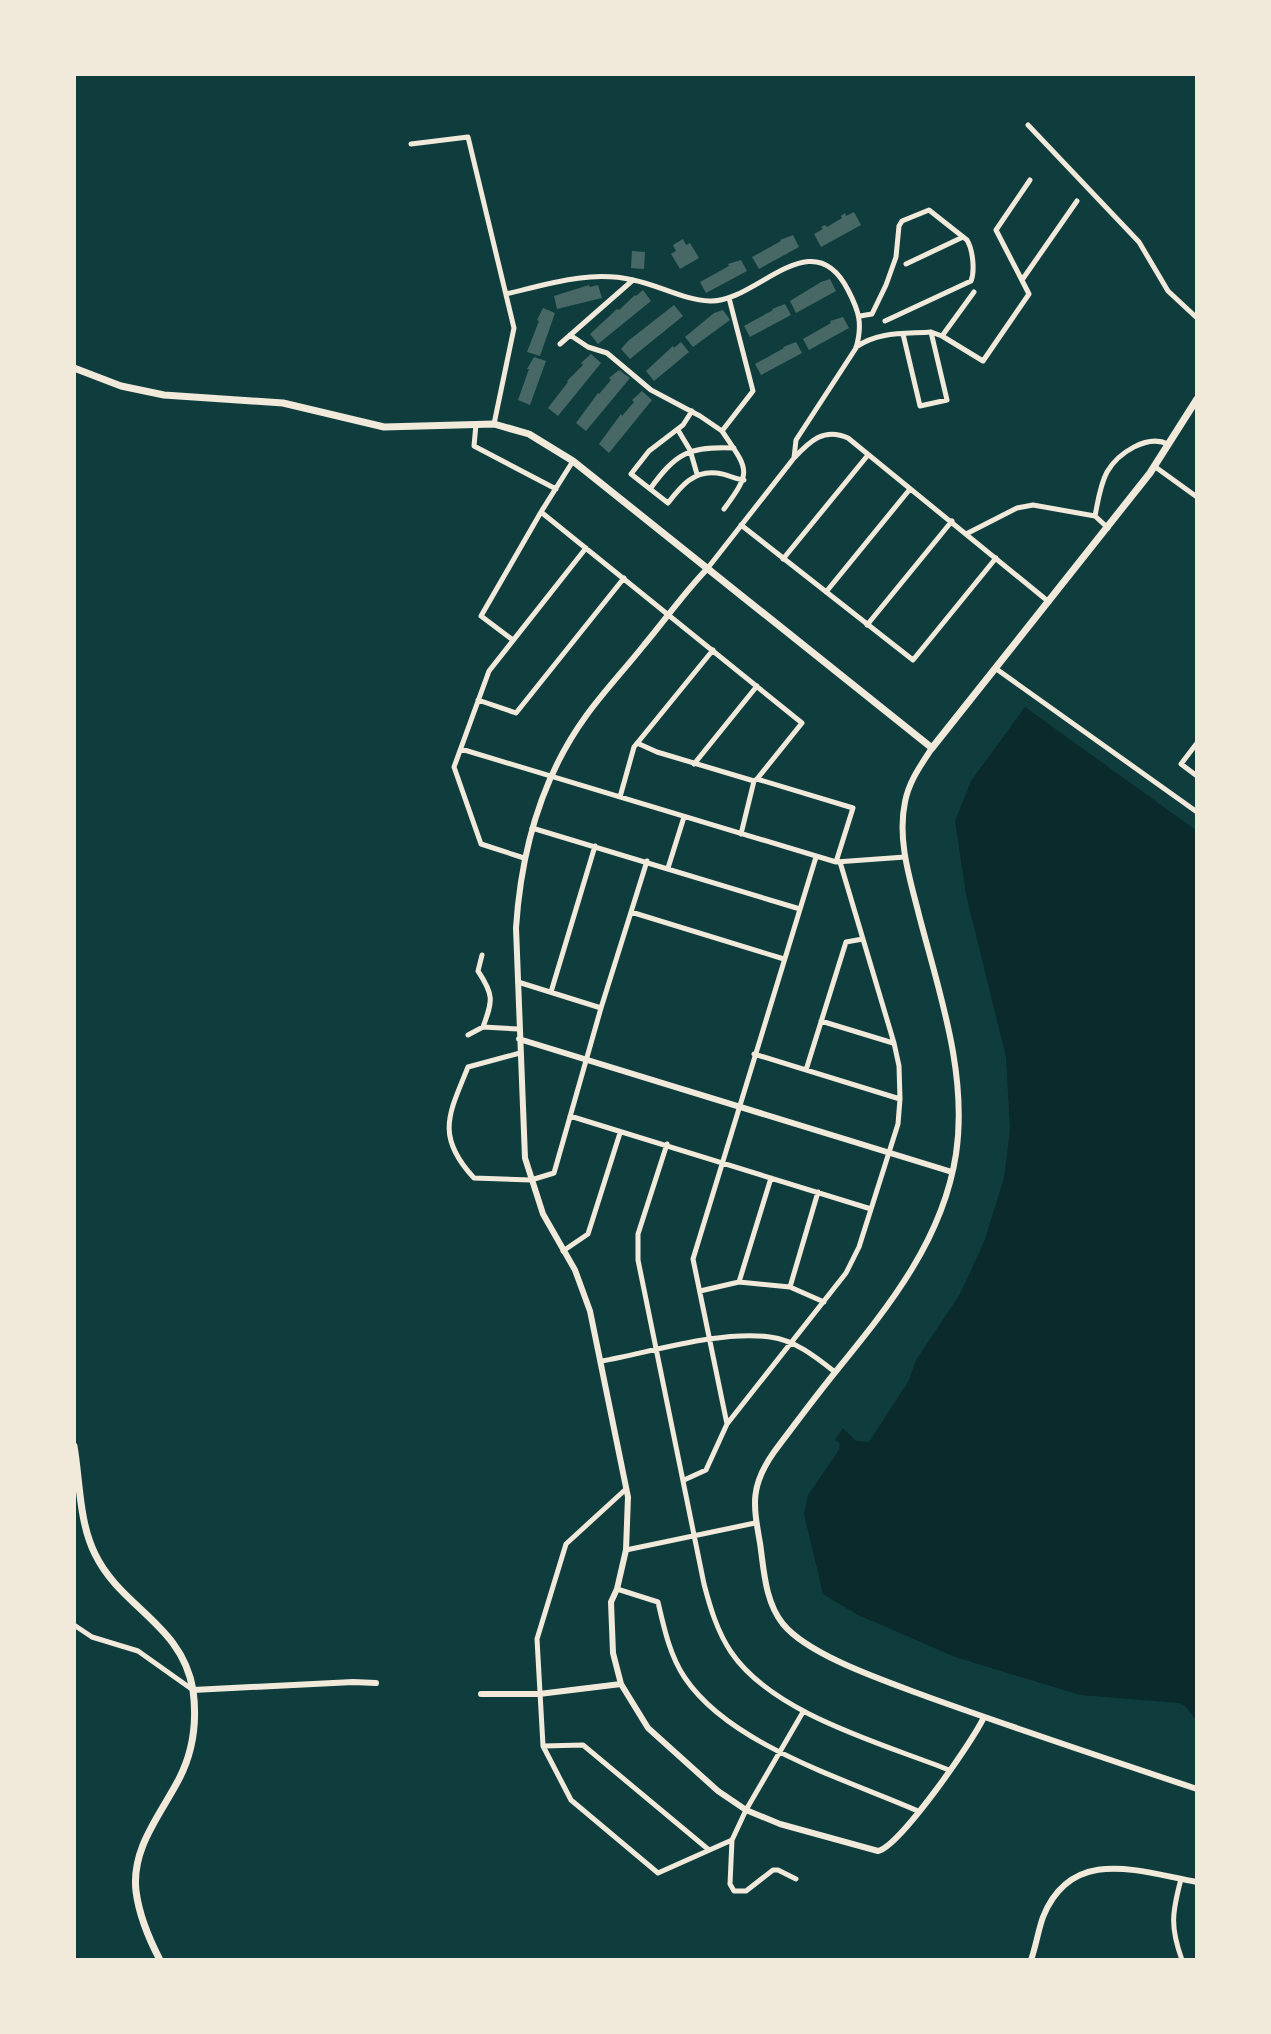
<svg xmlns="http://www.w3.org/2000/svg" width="1271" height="2034" viewBox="0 0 1271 2034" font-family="Inter,sans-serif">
<rect width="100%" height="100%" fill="#0f3d3e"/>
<path fill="#0a2a2b" d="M1025,707L1197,831V1721L1186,1707L1179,1703L1080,1695L955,1657L856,1614L823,1594L804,1514L808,1495L839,1450L840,1443L835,1440L843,1428L856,1441L869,1442L908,1382L916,1360L960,1294L984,1242L1004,1178L1010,1129L1006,1057L966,895L955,821L971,781Z"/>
<path fill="#486865" d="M854,212L861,225L821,247L814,234L823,229L821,227L825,225L827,227L842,218L841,216L845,213L846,216Z
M793,235L799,247L759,269L752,257L781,241L780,240Z
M683,239L686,245L690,243L699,258L680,269L671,254L676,251L673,245Z
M632,251L645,252L644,269L631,268Z
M741,260L747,271L706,293L700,282L729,266L728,264Z
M830,279L836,291L796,313L790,301L821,282Z
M589,285L590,287L598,285L602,298L557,309L554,296Z
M643,290L651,301L598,344L590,334L617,309L619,310L635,295L636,296Z
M785,304L791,315L750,337L744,326L773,310L772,309Z
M674,305L683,316L630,359L621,349L628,341Z
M543,308L555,313L540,356L527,352L539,321L537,320Z
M723,310L730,320L693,347L685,337L714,313Z
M843,317L849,328L809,350L803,339L831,323L830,321Z
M681,342L689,352L654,381L646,371L673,346L674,348Z
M796,342L802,353L761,375L755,364L784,348L783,347Z
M591,354L601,363L558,416L548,408L568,382L567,381L583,365L581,363Z
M534,357L546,361L530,405L518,400L529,369H527Z
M619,370L630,378L586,431L576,423L598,393L599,394L611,380L609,378Z
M642,391L652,400L609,453L599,444L621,414L622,416L634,402L632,400Z"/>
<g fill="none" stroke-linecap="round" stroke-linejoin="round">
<path stroke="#f1e9da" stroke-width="5" d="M1028,125L1139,242L1168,291L1197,318
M411,144L468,137L514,328L494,424
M906,264L963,237
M1022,280L1077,201
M506,294C548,284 590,270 633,280C659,285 683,300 710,301C756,303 812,219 848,290C859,311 863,324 856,348L796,440L794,458
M860,316L872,314L886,285L896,257L899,226L902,221L929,210L967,240C973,250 975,271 971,281L885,321
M931,332L942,336L983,361L1029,294L996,230L1030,180
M570,335L588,347L607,353L651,390L700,416L722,431L753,391L729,298
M942,336L974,292
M560,344L633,280
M856,347C879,331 905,334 931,332L947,400L920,406L903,334
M692,411L683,425L649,451L631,474L668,503C681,486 694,470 717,473C727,474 734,479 744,480
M476,424L474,446L556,489
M678,430L690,450L697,474
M722,431C748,470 753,470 724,509
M573,461L541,512L802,723L757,779L853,808L836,862
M1154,466L1197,497
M650,489C676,453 689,446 734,448
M1095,516C1098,501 1100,485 1107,472C1118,453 1147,434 1168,444
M741,525L913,660L996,558
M968,533L1017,508L1033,505L1095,516L1108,528
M783,559L868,455
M707,569L794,458C810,441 824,427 848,438L1049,602
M826,592L910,489
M867,625L952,521
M513,640L481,616L541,512
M995,668L1197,812
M478,700L516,713L624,578
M637,743L657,752L754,781L757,779
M1197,743L1181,764L1197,776
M461,749L836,862L905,857
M694,764L757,686
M620,797L634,747L713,650
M532,828L800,909
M741,834L754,781
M524,858L481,844L454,767L489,671L586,548
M668,868L684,817
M631,912L784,959
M482,955L478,971C494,995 493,1000 483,1027
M518,982L601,1008
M551,992L595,846
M821,1021L893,1043
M468,1035L483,1027L519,1029
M520,1053L468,1067C449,1114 435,1136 474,1178L531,1180L554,1173L601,1008L647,861
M754,1054L900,1099
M806,1070L846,942L863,939
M570,1116L871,1209
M667,1144L638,1234V1260L704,1584C710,1607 717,1631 731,1652C773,1714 881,1743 949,1770
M563,1251L588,1234L620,1133
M739,1282L771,1178
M790,1287L818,1192
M700,1291L739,1282L790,1287L824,1302
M602,1361C651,1352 721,1330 770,1337C795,1340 816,1357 835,1372
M727,1424L693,1259L816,857
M684,1480L706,1470L727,1424L846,1273L859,1247L898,1124L900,1099L899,1066L894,1043L840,862
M626,1489L566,1544L537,1639L543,1746L571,1800L658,1873L732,1840L746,1810L803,1712
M626,1550L755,1523
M617,1589L658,1602C664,1628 670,1656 685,1678C730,1745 845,1779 918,1811
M74,1625L92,1637L138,1651L193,1690
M543,1746L583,1745L709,1850
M732,1840L730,1884L734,1891H746L773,1870H778L796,1879
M1181,1879C1172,1913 1170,1927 1182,1960"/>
<path stroke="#f1e9da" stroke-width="6" d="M706,570C684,593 665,620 644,645C625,669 604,691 586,716C541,778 521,852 516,928L525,1158L543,1214L575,1270L590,1311L628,1497L626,1550L617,1589L611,1602L613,1653L621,1684L648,1728L718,1791L746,1810L780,1824L878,1851C900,1846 973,1741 984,1717
M932,748C921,765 909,781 905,802C897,840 910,879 919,915C939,992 968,1074 956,1154C943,1239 890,1305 837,1370C815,1397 795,1424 774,1452C750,1486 753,1504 760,1543C764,1570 765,1602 783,1624C809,1656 888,1682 928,1697C1017,1729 1107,1759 1197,1789
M519,1039L952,1172
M193,1690L353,1682L376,1683
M481,1694H539L621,1684
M1031,1960C1036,1946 1038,1931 1043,1917C1072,1845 1140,1872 1197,1882"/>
<path stroke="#f1e9da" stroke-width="7" d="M74,368L121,386L164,395L283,403L384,427L494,424L529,434L573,461L932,748L1150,473L1197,399
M74,1446C80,1481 79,1522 95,1554C121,1608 182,1624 193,1690C197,1720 193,1752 179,1779C161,1814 131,1848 136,1891C139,1915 149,1939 160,1960"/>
</g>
<rect width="1271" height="2034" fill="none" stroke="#f1e9da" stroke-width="152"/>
</svg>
